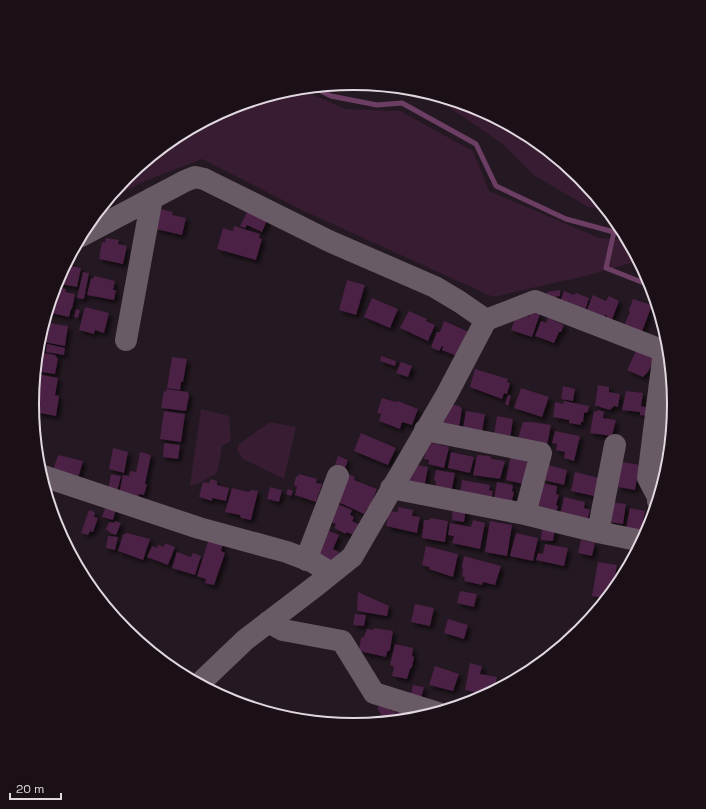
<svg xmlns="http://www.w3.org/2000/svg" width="706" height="809" viewBox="0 0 706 809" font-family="'Space Grotesk',sans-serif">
<defs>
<filter id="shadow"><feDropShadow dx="3.5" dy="3.5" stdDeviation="2" flood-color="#0009"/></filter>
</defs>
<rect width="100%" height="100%" fill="#241922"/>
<path fill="#371c32" d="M300,89L345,109L400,111L473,151L489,191L599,238L627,240L638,261L585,276L493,297L304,211L202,159L145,181L108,200L126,177L175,137L230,108L291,90Z
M428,93L476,108L532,138L580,178L607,210L588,207L535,176L503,144Z
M201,409L229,416L231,441L222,446L217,473C208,477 200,484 190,486Z
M270,422L296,427L284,479L243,459L237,450L239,444Z
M585,625L580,632L565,644L568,628Z"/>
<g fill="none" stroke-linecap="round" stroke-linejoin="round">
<path stroke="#6d3e64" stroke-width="5" d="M313,87L331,96L377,105L402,103L476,144L496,186L566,219L614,232
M621,229L614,232L606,268L644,283L653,291"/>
</g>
<path fill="#4c2045" filter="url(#shadow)" d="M161,209L173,212L172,215L186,218L182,235L156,229Z
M249,209L268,218L262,232L247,225L245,228L240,226Z
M234,226L260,234L259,238L262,239L256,260L217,249L223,228L233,231Z
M106,238L119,240L118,244L127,246L123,264L99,259L102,242L105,243Z
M67,261L71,262V266L81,268L77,287L56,283Z
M83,272L89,273L84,299L77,298Z
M94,276L115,281L113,290H116L114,300L87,295L91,278L93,279Z
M347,280L365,285L356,315L339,310Z
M55,287L66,289L65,292L75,294L72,309H71L69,317L47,312Z
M560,290V296L548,298L547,292Z
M564,291L574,295L576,293L589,298L584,314L559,304Z
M593,295L606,301L609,296L619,301L611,322L607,321V316L605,315L603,318L586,312Z
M372,298L398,309L390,328L364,317Z
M633,299L652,305L641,334L623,328L630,312L629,310Z
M85,307L109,313L104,333L95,330L94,334L79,330Z
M76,309L80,310L78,318L74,317Z
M409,311L427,319L426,321L435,325L428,341L400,328Z
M531,311L540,314L532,337L511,330L516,316L523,318L524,315L529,317Z
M548,318L564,325L561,332H559L554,343L535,336L541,321L546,323Z
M444,321L471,333L459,357L442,350L443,346H442L439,351L431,347L437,332H440Z
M44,322L68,326L65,346L39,341Z
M38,342L45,344L44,349L38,348Z
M47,344L65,348L64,355L46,352Z
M636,351L654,359L648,372L643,377L627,370Z
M37,352L55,355L58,359L55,374L35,371Z
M381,356L396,361L395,366L380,361Z
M172,357L187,359L183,382H181L180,390L167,388Z
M401,362L412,366L408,377L396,373Z
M475,369L508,379L507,382L510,383L507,394L504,393L502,399L470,387Z
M37,374L58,378L55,395L59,396L56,416L35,412L36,407L34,406L36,394L33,393L35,377L37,378Z
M598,385L609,387V392L620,394L618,407L614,406L610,410L600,407L599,406H595Z
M563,386L575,389L573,401L561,399Z
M521,388L549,397L542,417L514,408Z
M166,389L188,392L189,396L186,411L161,408L164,391L166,392Z
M626,391L643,393L641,406L649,408L648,416L640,415V412L622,410Z
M508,395L511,396L508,406L505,404Z
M382,398L396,402L398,401L418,409L412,425L402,422L400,429L379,421L381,414L377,413Z
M665,398L673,399V418L662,417Z
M564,401L589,406L588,412L584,413L583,422H581V425L569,423V420L553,417L555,402L563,404Z
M447,404L460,406L462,409L459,427L440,426Z
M598,410L604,412L603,418L616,420L612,436L590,433L594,411L596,412Z
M164,411L185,414L181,442L160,439Z
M466,411L485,414L482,432L463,429Z
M497,416L513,419L510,439L494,436Z
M523,422H531L551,425L547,446L517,441Z
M671,422H672L670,448L658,447L661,427L669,428Z
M555,431L580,436L574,461L564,458L565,452L556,450L557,444L552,443Z
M361,433L396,448L388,465L354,451Z
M428,442L449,447L444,468L428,464L429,460L424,459Z
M164,443L180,445L178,459L163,457Z
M113,448L128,452L124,473L109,469Z
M140,452L151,455L145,484H147L144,495L139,494L138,500L119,494L123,475L129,476L130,471L136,472Z
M451,452L474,457L470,473L448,468Z
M511,454L528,458L523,484L506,480Z
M58,455L83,461L78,478L53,470Z
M477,455L490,456L492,459L505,461L500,479L473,475Z
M338,456L348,460L343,474L333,470Z
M622,462L640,465L635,490L618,487Z
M663,463L668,464L663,484L661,483Z
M412,464L428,467L424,489L408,486Z
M548,465L567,470L564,485L544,480Z
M436,470L455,473L451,493L435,490L436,481L434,480Z
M575,472L599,478L594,496L571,491Z
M111,474L121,476L117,492L108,490Z
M299,474L317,479L316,483L322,484L316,502L295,495L297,487L294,485L296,476L298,477Z
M348,474L355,477L354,480L377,489L369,509L367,508L364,514L336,501Z
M211,479L217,481V485L229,488L226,501L212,498V501L199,497L203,482L209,483Z
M462,480L490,485L489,490L493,491L491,501L460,495Z
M497,482L513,485L512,491L514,492L511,505L494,499Z
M541,483L557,486L556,494L559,495L556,505L558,506L556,514L535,509Z
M270,487L282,490L279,502L267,499Z
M232,488L249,492L251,490L258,491L251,520L241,518L240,515L225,512Z
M288,489L293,491L291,496L286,494Z
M564,497L585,502L584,508L590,510L587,522L560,516Z
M611,502L626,504L623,524L608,522Z
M335,503L352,510L350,515L354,517L352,521L360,525L356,536L346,532V534L334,528L336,524L327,521Z
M106,506L116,509L113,520L102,517Z
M453,506L466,508L464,522L452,520Z
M398,507L413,510L412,516L420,517L417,533L386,526L389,511L398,512Z
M630,508L645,511L641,532L626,529Z
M89,510L95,512L94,517L98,518L93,532L90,531L88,535L81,533Z
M430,518L448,521L445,542L422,538L424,520H430Z
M473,520L485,523L480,549L452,543L454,536L448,535L450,523L471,527Z
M115,521L121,523L116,535L110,533L106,529L109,522L114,523Z
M490,521L512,525L507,556L485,552Z
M542,527L555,529L553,541L541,540Z
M324,529L339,535L333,549L339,552L334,563L314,555Z
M127,533L150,539L143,560L118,551L123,535Z
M516,533L538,538L533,561L510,556Z
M108,536L118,537L115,550L106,548Z
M209,539L223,544L221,551L225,553L214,585L205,583L206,579L197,576Z
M581,540L595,543L592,556L578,553Z
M165,543L175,547L168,565L147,557L152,546L157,548L158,545L164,547Z
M545,544L568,548L564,566L536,560L538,553L543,554Z
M426,546L458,554L453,577L429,569V567L422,565Z
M177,552L191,557L193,553L201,556L195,575L172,568Z
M464,556L501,566L495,585L483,582L482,585L464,581L465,578L462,576L463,570L462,567Z
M598,562L617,565L612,592L609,596L603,594V598L592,596Z
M460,591L477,594L474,607L457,603Z
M358,592L389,606L387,616L357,611Z
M415,604L434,608L430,626L411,622Z
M355,614L366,615L364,626L353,625Z
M448,619L468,625L464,639L444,633Z
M375,628L393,631L390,650L387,652L386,657L359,651L361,638L364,637L367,629L373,630Z
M395,644L413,648L412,656L414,657L412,667L410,669L407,679L392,676L394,667L390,665Z
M470,663L482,666L480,674L497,677L494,691L481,698L477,697V693L465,690Z
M435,666L459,674L453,691L429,685Z
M413,685L424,687L421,699L410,697Z
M385,703L391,711L393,710L396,713L402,709L407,718L403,721L386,722L377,708Z"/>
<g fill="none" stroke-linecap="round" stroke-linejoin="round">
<path stroke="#685b65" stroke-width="22" d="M81,236L185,181L195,177L204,179L329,241L435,287L460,302L486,320
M126,340L152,198
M425,430L541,453L525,514
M40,475L199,528L287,552L313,562L331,573
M391,488L525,514L598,532L642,541
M598,532L615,445
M306,560L338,476
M268,622L283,630L342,641L374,693L438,713
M199,684L245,640L317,585L352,557L447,394L486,320L535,301L664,351L648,478L658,497V501"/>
</g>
<path d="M0 0H706V809H0ZM39 404a314 314 0 1 1 628 0a314 314 0 1 1-628 0Z" fill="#1b1018" fill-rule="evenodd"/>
<path fill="none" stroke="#e0d8de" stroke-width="2" d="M39 404a314 314 0 1 1 628 0a314 314 0 1 1-628 0Z"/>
<path d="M10 793v6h51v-6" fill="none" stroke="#e0d8de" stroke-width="2"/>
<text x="16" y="793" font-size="12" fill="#e0d8de" stroke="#1b1018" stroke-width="3" paint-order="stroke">20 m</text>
</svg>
